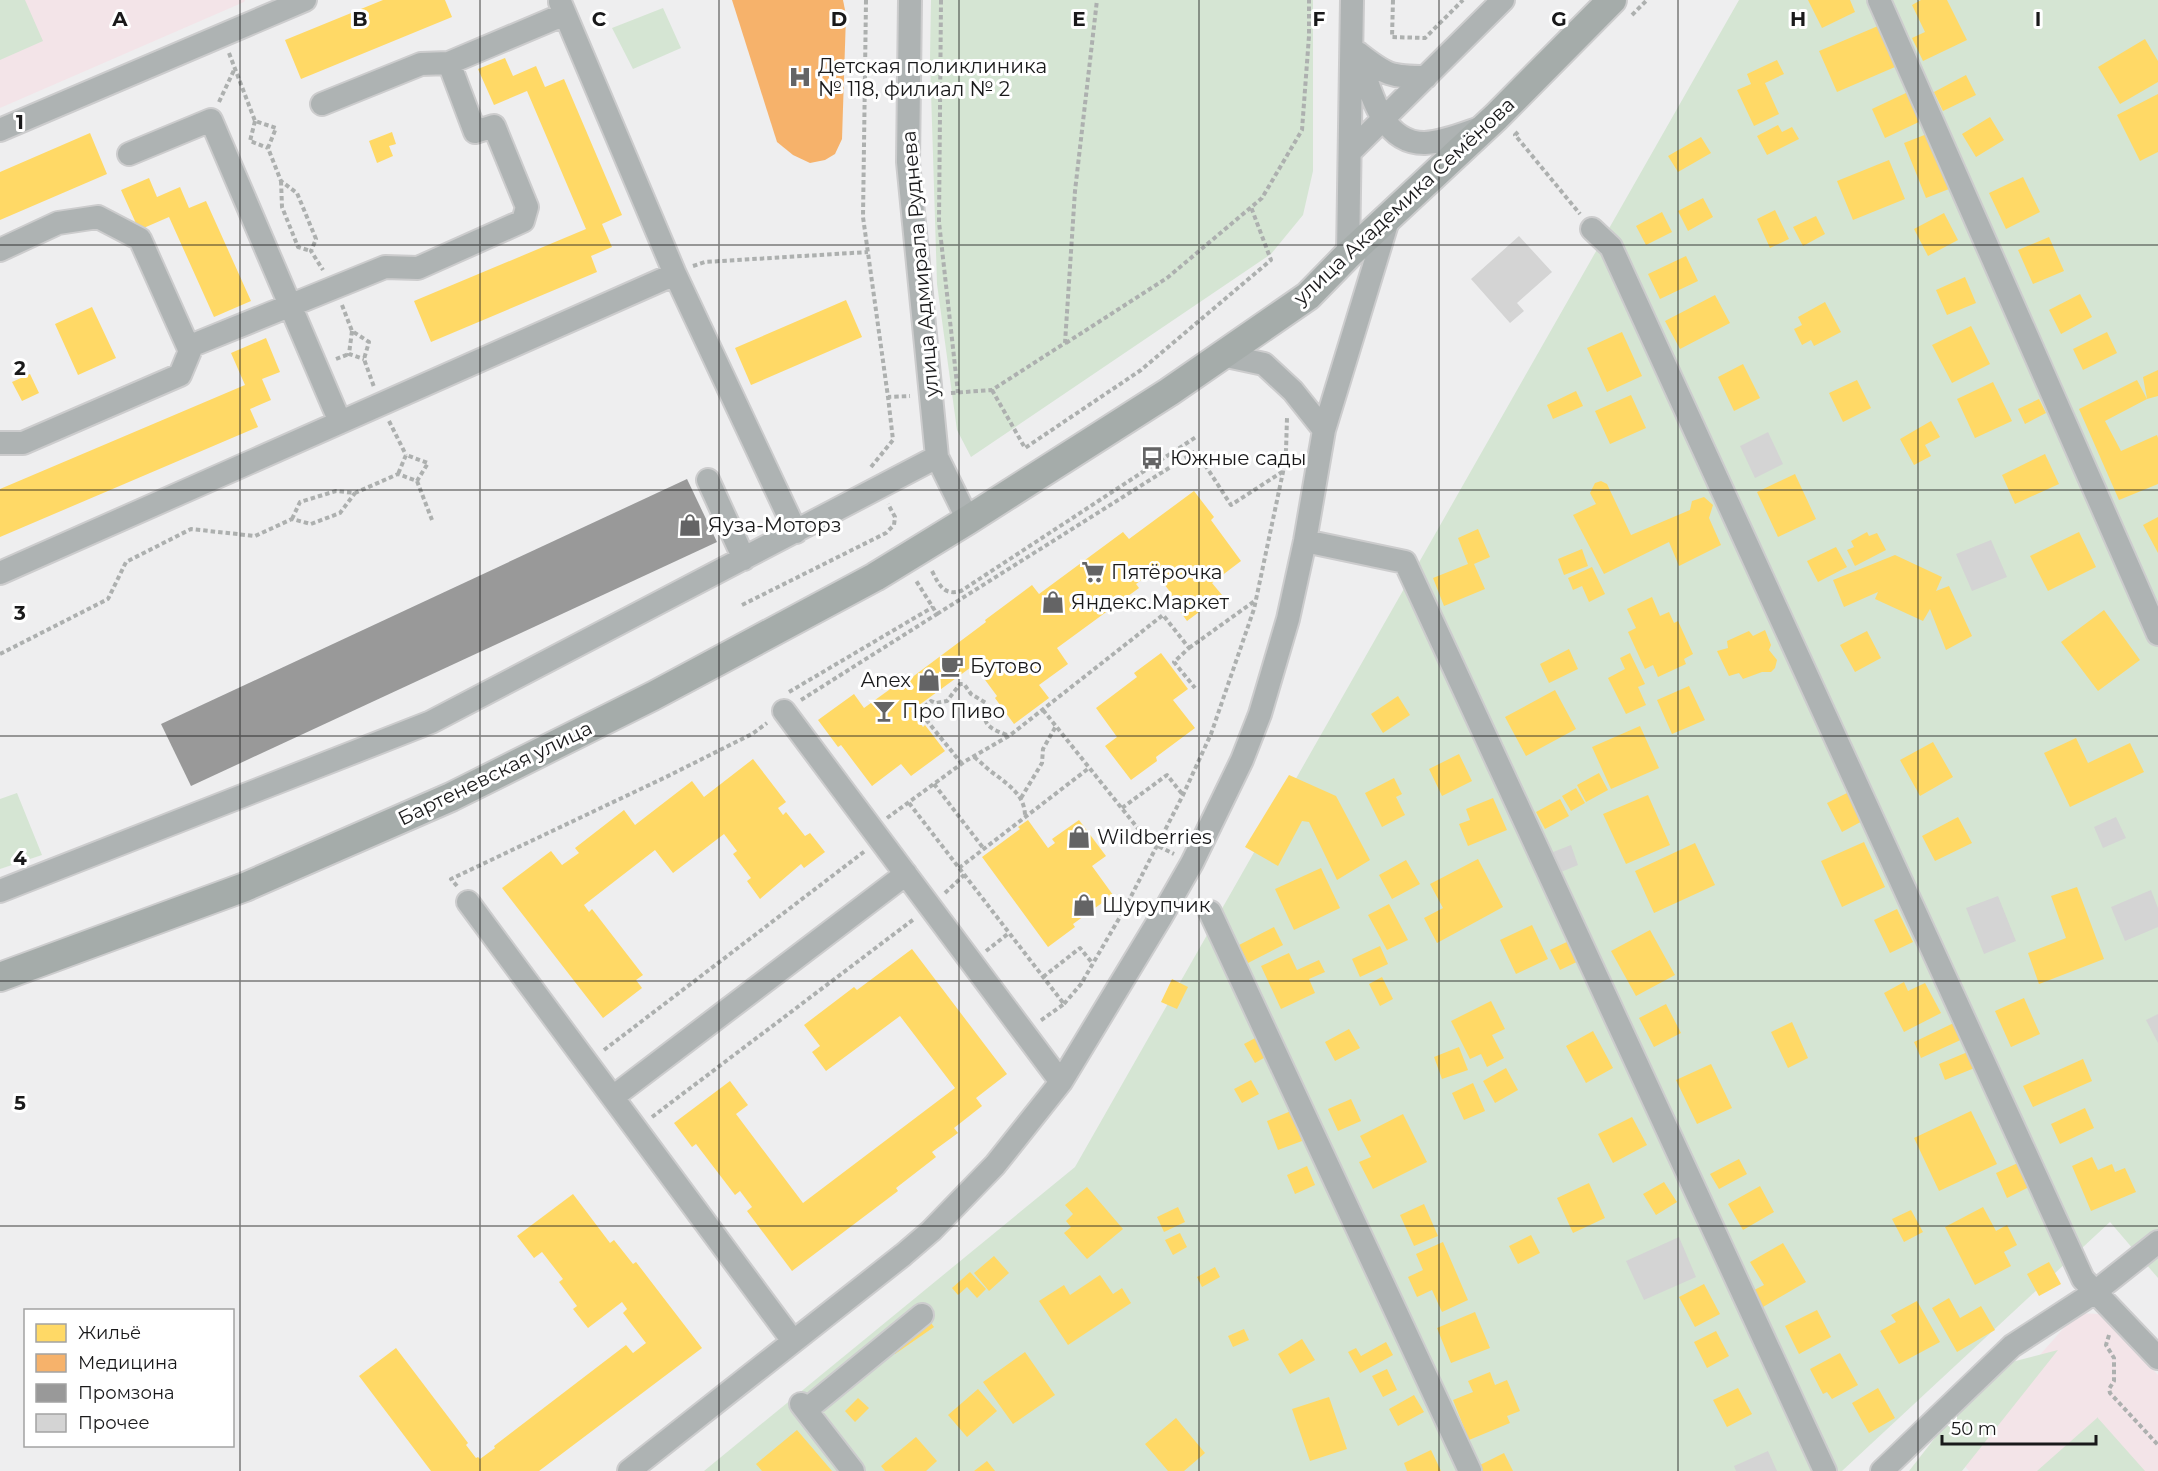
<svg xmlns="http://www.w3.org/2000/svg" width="2158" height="1471" viewBox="0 0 2158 1471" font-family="Montserrat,sans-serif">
<rect width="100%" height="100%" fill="#eeeeef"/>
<path fill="#f3e4e8" d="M0,0H245L244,2L0,108Z
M2077,1313L2099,1314L2158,1375V1471H1969L1953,1453Z"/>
<path fill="#d5e5d3" d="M0,0H25L43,41L0,60Z
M931,0H1313V171L1303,215L1271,254L971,457L957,430L937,284L930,59Z
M1739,0H2158V1278L2110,1222L1842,1471H704L1075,1167Z
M663,8L681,48L633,69L612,28Z
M17,793L42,855L0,869V799Z
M2058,1350L1962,1471H1909L1949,1420L2000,1365Z
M2097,1417L2145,1471H2037L2097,1418Z"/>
<path fill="#ffd966" d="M383,0H445L452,17L301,79L285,40Z
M1808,0H1850L1855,12L1822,28Z
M1921,0H1947L1967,40L1923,61L1912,38L1925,32L1912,5Z
M1878,26L1895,67L1837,92L1819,51Z
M2145,39L2158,61V82L2120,104L2098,67Z
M505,58L513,76L536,66L545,87L564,79L622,215L602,224L612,247L591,256L597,272L431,342L414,301L586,229L527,91L494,105L478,69Z
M1777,60L1784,74L1765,83L1779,114L1754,126L1737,90L1751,84L1747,74Z
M1966,75L1976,95L1943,111L1934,92Z
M1908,92L1921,121L1885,138L1872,109Z
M2158,94V152L2140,161L2117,115Z
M1990,117L2004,140L1976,157L1962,134Z
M1778,125L1782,132L1792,127L1799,139L1767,155L1757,136Z
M392,132L396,144L389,146L393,156L377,163L369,141Z
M90,133L107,174L0,220V172Z
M1927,134L1949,189L1926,198L1904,143Z
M1701,137L1711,153L1678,172L1668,156Z
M1889,160L1905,199L1853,220L1837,181Z
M2023,177L2040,212L2006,229L1989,193Z
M149,178L157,197L180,187L189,208L206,201L251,301L214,317L169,217L139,230L121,190Z
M1703,198L1713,217L1688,231L1678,211Z
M1775,210L1789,239L1770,248L1757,219Z
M1662,212L1672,232L1646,245L1636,226Z
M1944,213L1958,240L1928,256L1914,229Z
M1816,216L1825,234L1803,246L1793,227Z
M2049,237L2064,271L2033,284L2018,250Z
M1686,256L1698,281L1660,299L1648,274Z
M1965,277L1976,303L1947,315L1936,290Z
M2080,294L2092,317L2061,334L2049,310Z
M1715,295L1730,323L1680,349L1665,321Z
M846,300L862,337L751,385L735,348Z
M1825,302L1841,332L1814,346L1811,340L1802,345L1794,329L1802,325L1798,317Z
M92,307L116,358L78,375L55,324Z
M1971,326L1990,364L1952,383L1932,345Z
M1622,332L1642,376L1607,392L1587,348Z
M2107,332L2117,353L2083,370L2073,349Z
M266,338L280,372L262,379L271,400L250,409L258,427L0,537V489L245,385L231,353Z
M1743,364L1760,398L1734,411L1718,377Z
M2158,370V396L2147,399L2105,421L2121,451L2157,435L2158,438V484L2119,500L2079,409L2137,380L2147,399L2143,377Z
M30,374L39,393L22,401L12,382Z
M1857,380L1871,408L1843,422L1829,393Z
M1993,382L2012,421L1975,438L1957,399Z
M1576,391L1583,406L1553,419L1547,405Z
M1631,395L1646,428L1610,444L1595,411Z
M2039,399L2046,413L2025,424L2018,409Z
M1931,421L1940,437L1925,445L1931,456L1914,465L1900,439Z
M2045,454L2059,484L2015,504L2002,475Z
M1795,474L1816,519L1778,537L1757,492Z
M1601,481L1607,484L1631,535L1690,510L1692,501L1704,497L1713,505L1709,518L1721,545L1679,566L1669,542L1604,574L1573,515L1596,504L1590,493L1595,483Z
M1194,491L1214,517L1211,520L1241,561L1212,583L1222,595L1187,621L1168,595L1171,593L1154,571L1136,584L1139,588L1057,648L1068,664L1039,685L1049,698L1014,724L995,698L997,696L974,665L911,711L923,727L925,725L945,751L911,776L901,764L872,786L841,745L838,747L818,720L854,694L864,708L893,687L895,690L986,622L985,620L1032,585L1039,594L1123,532L1129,539Z
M2158,517V553L2143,525Z
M1478,529L1490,557L1474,564L1485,589L1444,606L1433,578L1468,564L1458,538Z
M1867,532L1869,536L1877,533L1886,550L1855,566L1847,550L1854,547L1851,541Z
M2079,532L2096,567L2048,591L2030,556Z
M1836,547L1847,567L1818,582L1807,561Z
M1582,549L1588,566L1564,575L1558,559Z
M1895,555L1942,577L1936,591L1949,586L1972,636L1946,650L1930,609L1923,621L1875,599L1878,592L1844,607L1833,580Z
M1592,567L1605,594L1589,602L1582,586L1573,590L1568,578Z
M1652,597L1660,616L1669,612L1674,623L1678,621L1693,654L1684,659L1686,664L1658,677L1653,665L1645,669L1628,632L1636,628L1627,609Z
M2104,610L2140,660L2098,691L2061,642Z
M1765,630L1771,645L1769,650L1777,660L1775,668L1771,672H1762L1743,679L1739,673L1729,676L1717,651L1728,648L1727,641L1749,631L1753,636Z
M1867,631L1881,658L1855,672L1840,645Z
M1569,649L1578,669L1549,683L1540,664Z
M1161,653L1188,689L1173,700L1195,728L1156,757L1157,761L1131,780L1105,746L1117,737L1096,708L1137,677L1134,673Z
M1630,653L1645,684L1638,687L1646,705L1626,714L1608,678L1625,669L1620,658Z
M1689,686L1705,720L1672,734L1657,700Z
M1555,690L1576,729L1526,756L1505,717Z
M1398,696L1410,715L1383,733L1371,714Z
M1640,726L1659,768L1611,789L1592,747Z
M2076,738L2088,763L2130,743L2144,772L2070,807L2044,753Z
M1933,742L1953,777L1920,796L1900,760Z
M1459,754L1472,781L1442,796L1429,769Z
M753,759L786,802L778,808L783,815L786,812L805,836L810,833L825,852L804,868L801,864L760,899L747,881L751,878L733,854L737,851L724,834L673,873L655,850L584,905L589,912L592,909L643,975L636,980L642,988L603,1018L502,888L551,851L562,865L579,853L575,848L624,810L635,825L692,781L704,797Z
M1599,773L1608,790L1586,802L1577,785Z
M1289,775L1336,796L1370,860L1337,880L1309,822L1302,821L1278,866L1245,847Z
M1394,778L1402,794L1396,797L1405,815L1382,827L1365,793Z
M1576,788L1585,803L1571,811L1562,796Z
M1853,790L1868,818L1842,832L1827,803Z
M1648,795L1670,845L1626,864L1603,814Z
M1493,798L1507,830L1468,846L1459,824L1470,820L1466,809Z
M1560,799L1569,816L1545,829L1536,812Z
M1958,817L1972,843L1935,861L1922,836Z
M1028,820L1048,848L1055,843L1052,839L1079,820L1106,856L1092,866L1113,895L1073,924L1075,927L1048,947L982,857L1020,829L1018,827Z
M1864,842L1885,887L1842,907L1821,861Z
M1695,843L1715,885L1654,913L1635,871Z
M1478,859L1503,907L1437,943L1424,918L1443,908L1430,884Z
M1406,860L1420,884L1392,899L1379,875Z
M1321,868L1340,908L1294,930L1275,889Z
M2077,887L2104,959L2039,984L2028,953L2066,938L2051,896Z
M1389,904L1408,940L1387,950L1368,915Z
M1897,909L1913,942L1890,953L1874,920Z
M1532,925L1548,959L1516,974L1500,940Z
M1274,927L1283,945L1248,963L1239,945Z
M1650,930L1675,975L1636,996L1611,951Z
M1573,939L1583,959L1560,970L1550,950Z
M1380,946L1388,964L1360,977L1352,959Z
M912,949L1007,1074L976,1098L982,1106L954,1128L958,1133L932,1152L936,1157L896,1188L898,1191L792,1271L747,1211L752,1207L740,1191L735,1195L696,1144L692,1147L674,1123L730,1081L748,1105L736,1114L803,1203L955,1088L900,1016L826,1071L812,1052L820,1046L804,1025L854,987L857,990Z
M1289,953L1297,970L1319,960L1325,972L1309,979L1315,993L1281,1009L1261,966Z
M1382,977L1393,999L1380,1006L1369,984Z
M1172,979L1188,987L1177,1009L1161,1002Z
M1904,982L1908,991L1925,983L1941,1013L1904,1032L1884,993Z
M2024,998L2040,1034L2011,1047L1995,1011Z
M1491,1001L1505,1029L1492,1035L1504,1058L1487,1067L1481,1054L1470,1059L1451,1021Z
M1666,1004L1681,1033L1654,1047L1639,1018Z
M1958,1021L1965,1038L1921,1058L1914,1042Z
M1792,1022L1808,1058L1788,1068L1771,1032Z
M1349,1029L1360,1048L1335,1061L1325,1042Z
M1593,1031L1613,1068L1586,1083L1566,1046Z
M1259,1036L1269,1055L1255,1063L1244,1044Z
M1459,1047L1468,1070L1442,1079L1434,1057Z
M1970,1051L1977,1067L1945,1080L1939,1064Z
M2083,1059L2092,1081L2033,1107L2023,1086Z
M1711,1064L1732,1108L1697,1124L1676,1080Z
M1506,1068L1518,1090L1495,1103L1483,1081Z
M1251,1080L1259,1094L1242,1103L1234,1089Z
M1473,1083L1485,1111L1464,1120L1452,1093Z
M1351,1099L1361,1121L1338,1131L1328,1109Z
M2085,1108L2094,1128L2060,1144L2051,1124Z
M1291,1111L1302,1141L1278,1150L1267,1121Z
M1971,1111L1997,1164L1939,1191L1914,1138Z
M1403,1114L1427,1162L1373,1189L1359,1162L1371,1157L1360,1136Z
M1632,1117L1647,1145L1613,1163L1598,1134Z
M2092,1157L2098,1170L2112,1164L2115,1172L2125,1168L2136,1192L2091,1211L2072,1166Z
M1739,1159L1747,1174L1719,1189L1710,1174Z
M2020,1162L2031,1186L2007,1198L1996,1173Z
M1307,1166L1315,1185L1295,1194L1287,1175Z
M1664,1182L1677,1202L1656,1215L1643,1194Z
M1589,1183L1605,1218L1573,1233L1557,1198Z
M1760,1186L1774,1212L1743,1230L1728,1204Z
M1087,1187L1123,1229L1087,1259L1064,1233L1071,1227L1066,1221L1073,1214L1065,1205Z
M573,1194L610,1243L614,1240L633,1264L636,1262L702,1348L539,1471H431L359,1376L396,1348L468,1443L466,1445L476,1458L478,1457L480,1459L495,1448L494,1446L626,1345L633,1353L646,1343L623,1313L627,1309L622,1302L588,1328L573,1309L577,1306L559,1282L563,1279L542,1252L534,1258L517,1236Z
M1424,1204L1438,1236L1414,1246L1400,1215Z
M1178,1207L1185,1222L1164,1232L1157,1217Z
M1983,1207L1996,1231L2007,1225L2017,1245L2004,1252L2011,1266L1975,1285L1945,1227Z
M1911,1210L1923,1232L1904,1242L1892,1219Z
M1180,1233L1187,1247L1173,1255L1165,1240Z
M1531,1235L1540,1253L1518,1264L1509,1246Z
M1443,1242L1468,1300L1442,1312L1432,1290L1417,1297L1408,1277L1423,1270L1416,1254Z
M1783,1243L1806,1282L1763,1307L1754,1290L1764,1285L1750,1262Z
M994,1256L1009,1273L989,1291L974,1273Z
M2049,1262L2061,1284L2039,1296L2027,1274Z
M1215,1267L1220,1277L1202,1287L1197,1277Z
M970,1272L986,1289L977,1298L967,1287L958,1295L952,1288Z
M1100,1275L1113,1294L1122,1288L1131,1303L1068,1345L1039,1301L1064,1285L1070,1295Z
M1704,1284L1720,1314L1695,1327L1679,1297Z
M1949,1298L1960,1318L1981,1306L1995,1330L1957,1352L1932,1308Z
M1917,1301L1940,1342L1899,1364L1880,1331L1896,1322L1891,1315Z
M918,1305L934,1327L895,1354L880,1334Z
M1817,1310L1831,1337L1799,1354L1785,1326Z
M1475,1312L1490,1348L1451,1363L1437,1328Z
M1244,1329L1249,1340L1233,1347L1228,1336Z
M1716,1331L1729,1356L1707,1368L1694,1342Z
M1302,1339L1315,1360L1290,1374L1278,1354Z
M1386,1342L1393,1355L1360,1373L1348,1352L1356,1348L1361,1356Z
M1025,1352L1055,1395L1013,1424L983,1382Z
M1840,1353L1858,1385L1832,1399L1827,1392L1823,1394L1810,1369Z
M1387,1369L1397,1390L1383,1397L1372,1376Z
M1490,1372L1495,1385L1507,1380L1520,1411L1507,1416L1510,1423L1469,1440L1453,1400L1473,1392L1468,1381Z
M1738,1388L1752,1414L1727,1427L1713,1400Z
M1878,1388L1895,1418L1869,1433L1852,1403Z
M978,1389L997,1411L967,1437L948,1415Z
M1414,1395L1424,1412L1398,1426L1389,1409Z
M1329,1397L1347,1449L1310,1461L1292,1409Z
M858,1398L869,1408L855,1422L845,1411Z
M1176,1418L1205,1453L1184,1471H1168L1145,1444Z
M797,1430L832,1471H762L756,1464Z
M916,1437L937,1461L926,1471H885L881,1466Z
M1431,1450L1441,1471H1407L1404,1463Z
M1504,1453L1513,1471H1483L1480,1465Z
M987,1461L995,1471H974Z"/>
<path fill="#f6b26b" d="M732,0H843L846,15L842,139L835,154L825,160L810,163L793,155L777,142Z"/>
<path fill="#999" d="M687,479L717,542L191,786L161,724Z"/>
<path fill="#d4d4d4" d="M1519,236L1552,272L1517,303L1524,311L1510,323L1471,279Z
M1768,432L1783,464L1755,478L1740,446Z
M1991,540L2007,577L1972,591L1956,554Z
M2116,817L2126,838L2103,848L2094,827Z
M1571,845L1578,865L1561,872L1553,852Z
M2151,890L2158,908V927L2125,941L2111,907Z
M1998,896L2016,941L1984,954L1966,908Z
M2158,1014V1043L2146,1020Z
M1679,1237L1696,1277L1644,1300L1626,1261Z
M1768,1451L1777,1471H1736L1734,1466Z"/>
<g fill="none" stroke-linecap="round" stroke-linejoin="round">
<g stroke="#cccccd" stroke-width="26">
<path id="minor" d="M910,0L908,162L937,457L968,520
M1879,0L2158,634
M560,2L675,274
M1358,53C1369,86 1380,144 1425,143C1445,142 1465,133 1483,127
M1358,53C1386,75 1390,77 1426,77
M322,104L421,64L449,63
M0,130L305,0
M1351,151L1503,0
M129,154L211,120L340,422
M1592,229L1611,247L2083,1279L2158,1358
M0,250L58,223L98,217L140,239L190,351L180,375L23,443H0
M1348,255L1352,0
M188,347L385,267L418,268L523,221L527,207L494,126L475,132L449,63L565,14
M1222,355L1264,364L1293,391L1324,430
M708,480L744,559
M1305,541L1405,562L1825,1471
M0,573L675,274L796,532
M784,711L1061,1082
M0,891L431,722L937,457
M468,902L793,1341
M1210,912L1470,1471
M613,1097L906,874
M801,1404L853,1471
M806,1410L922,1315
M629,1471L903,1255L931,1231L995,1165L1061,1082L1161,917L1192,863L1242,760L1260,714L1288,619L1305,541L1324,430L1389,217
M1882,1471L2012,1346L2095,1292L2158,1242"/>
</g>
<g stroke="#cccccd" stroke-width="32">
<path id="major" d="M0,977L245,887L451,797L653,696L875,577L968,520L1169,392L1308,296L1348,255L1496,117L1612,0"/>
</g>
<path stroke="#adb0af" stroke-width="4" stroke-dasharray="4.5 3" stroke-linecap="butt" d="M866,0L863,217L888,397L910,396
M941,0L939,222L958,393
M1393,0L1392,37L1425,38L1463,0
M1632,15L1647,0
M229,53L255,121L276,128L268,148L281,181L297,193L316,239L311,251L323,270
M219,102L235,68
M255,121L250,141L268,148
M1518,132L1515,135L1580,214
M281,181L282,207L298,247L311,251
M693,266L705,262L868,252
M342,305L352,331L369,342L364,359L374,387
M352,331L349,354L364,359
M1066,343L1167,278L1262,198L1302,130L1309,36V0
M336,359L349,354
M992,390L1025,448L1141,370L1271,260L1251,207
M951,393L992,390L1065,343L1075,191L1097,0
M389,421L406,455
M871,467L893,440L888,397
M417,481L432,520
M292,519L300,502L336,491L355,493L398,474L417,481L428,463L406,455L398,474
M932,571C939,585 944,596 961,591L1196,437
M742,605L886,533L894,525L895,517L888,504
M937,614L1196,451L1231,505L1282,472
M1189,648L1256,600
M0,654L108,599L126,562L191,529L255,536L292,519L311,524L340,513L355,493
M789,692L933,607
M801,700L937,614L915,579
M1043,710L1148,841L1174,854
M974,757C982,763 988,770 996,775C1010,786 1025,796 1025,816
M962,764L919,711L931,701L936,703L947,701L960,684H964L971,694L986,703C988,709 985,712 985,718C986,729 1001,732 1009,736
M934,784L984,849
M1021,798L1042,763L1043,749L1056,726
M909,803L1064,1004L1040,1021
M1122,808L1167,775L1183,795
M887,818L964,762L1009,736L1163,615L1189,648L1174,662L1195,688
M959,868L1089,768
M457,886L451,879L666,777L752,734L767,723
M945,893L964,875
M986,951L1009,933
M1043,977L1080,948L1093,964
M1064,1004L1081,984L1124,910L1183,795L1211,734L1254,609L1283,472L1286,451L1287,418
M604,1050L865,851
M652,1117L914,919
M2109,1335L2106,1345L2114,1358V1381L2109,1389L2110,1393L2158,1445"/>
<use href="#minor" stroke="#aeb3b3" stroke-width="22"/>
<use href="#major" stroke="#a5acaa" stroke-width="28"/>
</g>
<path fill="none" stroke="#19191a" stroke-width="1.5" stroke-opacity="0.55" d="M240,0V1471M480,0V1471M719,0V1471M959,0V1471M1199,0V1471M1439,0V1471M1678,0V1471M1918,0V1471M0,245H2158M0,490H2158M0,736H2158M0,981H2158M0,1226H2158"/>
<defs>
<g id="hospital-bare" transform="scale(1.8)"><path d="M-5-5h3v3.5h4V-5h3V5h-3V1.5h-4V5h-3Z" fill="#646465" stroke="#fff" stroke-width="2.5" paint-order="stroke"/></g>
<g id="bus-bare" transform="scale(1.8)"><path d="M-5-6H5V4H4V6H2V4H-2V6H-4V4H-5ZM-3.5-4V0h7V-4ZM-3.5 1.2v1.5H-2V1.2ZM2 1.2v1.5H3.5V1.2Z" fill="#646465" stroke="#fff" stroke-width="2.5" paint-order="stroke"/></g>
<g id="shop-bare" transform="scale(1.8)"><path d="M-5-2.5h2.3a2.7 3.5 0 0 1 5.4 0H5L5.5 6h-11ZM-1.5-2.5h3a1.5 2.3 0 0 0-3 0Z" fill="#646465" stroke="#fff" stroke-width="2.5" paint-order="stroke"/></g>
<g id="supermarket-bare" transform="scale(1.8)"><path d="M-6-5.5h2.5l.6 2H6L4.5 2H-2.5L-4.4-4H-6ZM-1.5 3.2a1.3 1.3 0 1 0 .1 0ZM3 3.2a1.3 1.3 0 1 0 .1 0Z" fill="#646465" stroke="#fff" stroke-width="2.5" paint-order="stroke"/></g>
<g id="cafe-bare" transform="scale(1.8)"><path d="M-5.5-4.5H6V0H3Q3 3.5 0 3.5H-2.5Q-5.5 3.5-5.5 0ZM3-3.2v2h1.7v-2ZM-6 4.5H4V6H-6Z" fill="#646465" stroke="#fff" stroke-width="2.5" paint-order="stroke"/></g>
<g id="bar-bare" transform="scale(1.8)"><path d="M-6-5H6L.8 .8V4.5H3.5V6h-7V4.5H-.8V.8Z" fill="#646465" stroke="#fff" stroke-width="2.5" paint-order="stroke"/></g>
</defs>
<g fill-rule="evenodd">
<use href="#hospital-bare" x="800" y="77"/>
<use href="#bus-bare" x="1152" y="458"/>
<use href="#shop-bare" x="690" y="525"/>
<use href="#supermarket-bare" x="1093" y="572"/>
<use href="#shop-bare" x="1053" y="602"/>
<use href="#cafe-bare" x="952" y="666"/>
<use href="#shop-bare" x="929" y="680"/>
<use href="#bar-bare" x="884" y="711"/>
<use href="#shop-bare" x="1079" y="837"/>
<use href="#shop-bare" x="1084" y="905"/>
</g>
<g text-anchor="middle" stroke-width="6" stroke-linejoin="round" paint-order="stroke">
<g font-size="20" fill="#19191a" stroke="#fff" text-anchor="start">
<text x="818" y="73">Детская поликлиника<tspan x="818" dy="23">№ 118, филиал № 2</tspan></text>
<text x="1170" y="465">Южные сады</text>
<text x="708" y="532">Яуза-Моторз</text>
<text x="1111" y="579">Пятёрочка</text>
<text x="1071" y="609">Яндекс.Маркет</text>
<text x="970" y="673">Бутово</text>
<text x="911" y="687" text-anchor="end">Anex</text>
<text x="902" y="718">Про Пиво</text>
<text x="1097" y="844">Wildberries</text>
<text x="1102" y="912">Шурупчик</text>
</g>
<g font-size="20" fill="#19191a" stroke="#fff">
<text transform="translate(1404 201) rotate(-43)" y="7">улица Академика Семёнова</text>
<text transform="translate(920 264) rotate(-95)" y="7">улица Адмирала Руднева</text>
<text transform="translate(495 773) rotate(-26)" y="7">Бартеневская улица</text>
</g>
</g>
<g font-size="20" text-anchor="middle" font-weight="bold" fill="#19191a" stroke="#fff" stroke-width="6" stroke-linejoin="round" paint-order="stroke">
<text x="120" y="26">A</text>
<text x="360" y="26">B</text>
<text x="599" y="26">C</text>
<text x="839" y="26">D</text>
<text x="1079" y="26">E</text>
<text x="1319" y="26">F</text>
<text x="1559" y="26">G</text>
<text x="1798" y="26">H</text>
<text x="2038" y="26">I</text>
<text x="20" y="129">1</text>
<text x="20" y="375">2</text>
<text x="20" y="620">3</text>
<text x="20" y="865">4</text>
<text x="20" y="1110">5</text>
</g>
<rect x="24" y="1309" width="210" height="138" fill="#ffffff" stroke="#a3a3a3" stroke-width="1.5"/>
<rect x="36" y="1324" width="30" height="18" fill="#ffd966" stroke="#a3a3a3" stroke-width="1.5"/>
<text x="78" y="1339" font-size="18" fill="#19191a">Жильё</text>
<rect x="36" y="1354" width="30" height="18" fill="#f6b26b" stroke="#a3a3a3" stroke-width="1.5"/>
<text x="78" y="1369" font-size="18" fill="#19191a">Медицина</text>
<rect x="36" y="1384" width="30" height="18" fill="#999999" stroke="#a3a3a3" stroke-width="1.5"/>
<text x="78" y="1399" font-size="18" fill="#19191a">Промзона</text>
<rect x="36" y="1414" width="30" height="18" fill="#d4d4d4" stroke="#a3a3a3" stroke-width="1.5"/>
<text x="78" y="1429" font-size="18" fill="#19191a">Прочее</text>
<path d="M1942 1435v9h154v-9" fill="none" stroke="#19191a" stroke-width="3"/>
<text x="1951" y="1435" font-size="18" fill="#19191a" stroke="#ffffff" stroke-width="4.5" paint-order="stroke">50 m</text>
</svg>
